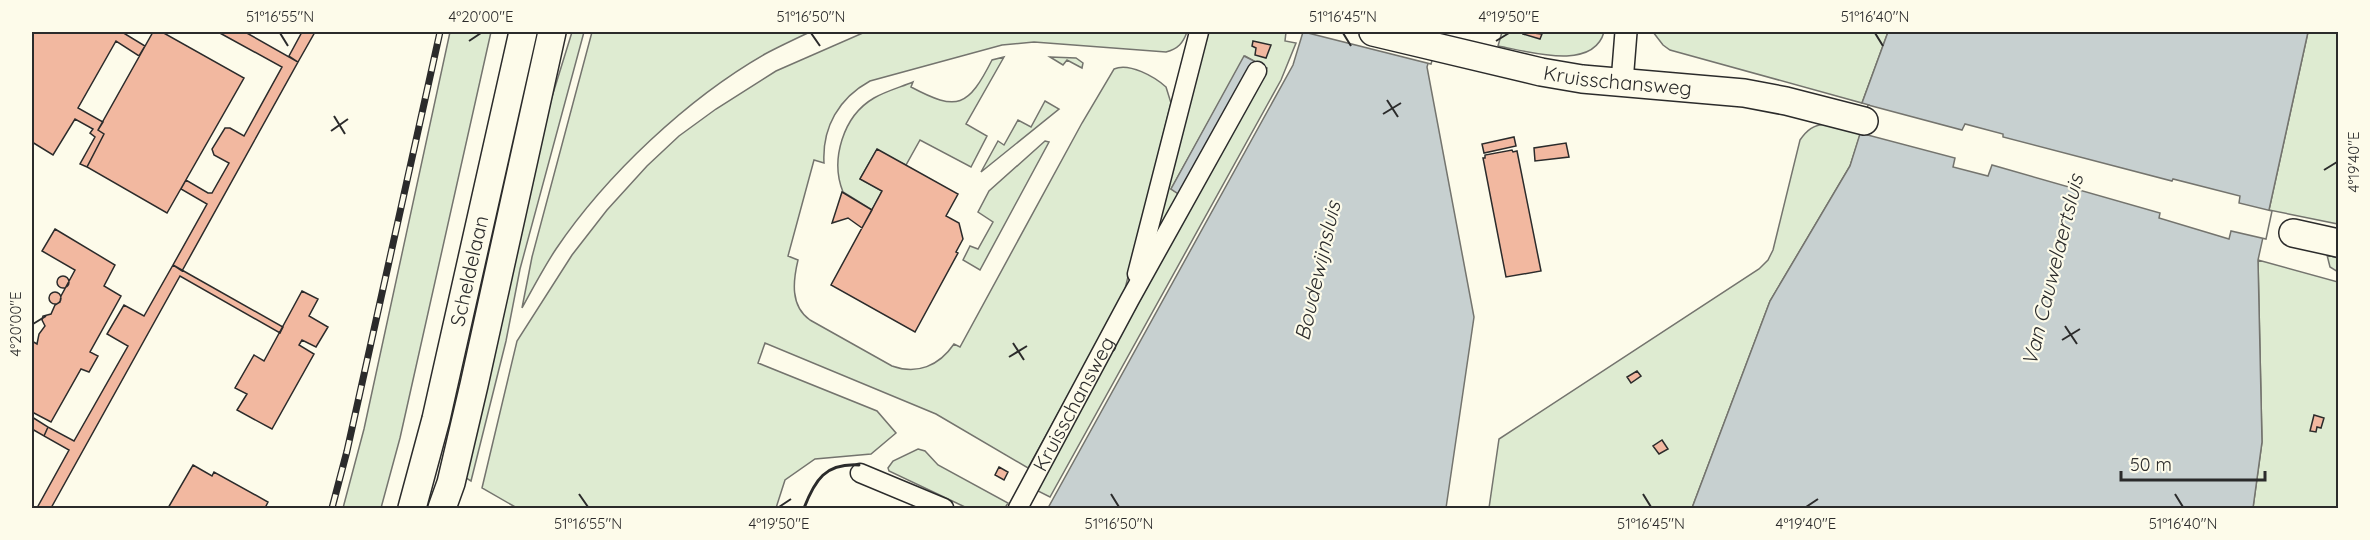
<svg xmlns="http://www.w3.org/2000/svg" width="2370" height="540" viewBox="0 0 2370 540" font-family="Quicksand,sans-serif">
<rect width="100%" height="100%" fill="#fdfbea"/>
<path fill="#deebd1" stroke="#74746e" stroke-width="1.5" d="M450,32H491L400,438L381,508H343L364,429Z
M572,32H584L520,269L506,341L471,481L466,478L551,100Z
M592,32H810C795,39 780,46 765,54C688,98 606,175 556,249C544,267 533,288 522,308L532,257Z
M865,32H1187C1183,43 1178,49 1166,52L1034,42L1002,45L870,81C839,98 822,127 824,163L814,160L788,256L798,260C793,281 790,306 810,320L892,366C917,375 939,366 954,344L960,347L1082,123L1114,69C1129,62 1155,77 1166,87L1171,103L1124,293L1028,468L936,414L765,343L758,363L877,411L896,433L871,454L815,459L785,480L776,508H517L482,488L517,341L572,255L607,210L647,166L679,136L716,109L776,71Z
M1206,32H1286L1285,41L1296,43L1281,80L1050,497L1036,490L1267,68L1245,56L1171,189L1180,195L1161,230L1157,227Z
M1502,32H1604C1593,72 1527,51 1498,46Z
M1653,32H1888L1862,103L1670,50L1663,45Z
M2308,32H2338V224L2269,210Z
M1004,57L966,124L987,136L971,167L920,140L906,165L876,151L860,179L882,191L872,210L843,192C830,160 843,116 874,98C886,91 901,87 913,82L911,87C958,112 968,107 992,60Z
M1050,57L1076,58L1083,63L1082,68L1067,60L1063,65Z
M1045,101L1059,109L981,172L998,141L1004,145L1018,120L1031,127Z
M1826,124L1861,132L1850,166L1770,301L1692,508H1489L1499,439L1759,269L1768,260L1773,250L1800,140C1807,130 1813,125 1826,124Z
M1045,141L1049,142L980,270L963,260L970,246L978,249L993,222L978,212L989,191Z
M2327,255L2338,258V272L2330,267Z
M2258,260L2338,282V508H2253L2262,442Z
M918,449L925,451L938,465L1008,503L1005,508H967L889,471L888,468L893,461Z"/>
<path fill="#c7d0d0" stroke="#74746e" stroke-width="1.5" d="M1303,32H1437L1427,67L1474,317L1446,508H1048L1293,65Z
M1888,32H2308L2258,260L2262,442L2253,508H1692L1770,301L1850,166L1869,105L1862,103Z
M1244,56L1254,61L1180,195L1171,189Z"/>
<path fill="#fdfbea" stroke="#74746e" stroke-width="1.5" d="M1304,32H1440L1431,64Z
M1868,105L1962,130L1965,124L2003,134V137L2172,181L2173,179L2240,196L2239,203L2272,211L2266,239L2231,231L2229,239L2159,218L2160,213L1992,165L1988,176L1953,167L1955,158L1860,133Z"/>
<path fill="#f2b8a0" stroke="#2b2b2b" stroke-width="1.5" d="M32,32H122L145,46L139,56L116,41L78,108L103,122L98,130L104,134L87,167L80,164L95,137L90,133L93,129L75,119L53,155L32,142Z
M153,32H162L244,78L167,213L87,167L104,134L98,130Z
M218,32H245L298,62L182,271L173,265L207,204L181,189L186,180L208,193H212L229,163L214,155L212,149L225,128H230L244,136L282,67Z
M302,32H315L298,62L289,56Z
M1524,32L1542,34L1540,39L1523,34Z
M1253,41L1271,45L1266,58L1255,55L1256,48L1252,46Z
M1514,137L1516,146L1484,153L1482,144Z
M1566,143L1569,157L1535,161L1534,148Z
M877,149L958,194L946,216L959,223L963,239L956,252L958,253L915,332L831,285L882,191L860,179Z
M1512,150L1513,152L1517,151L1541,271L1506,277L1483,158H1485V155Z
M842,192L872,210L862,228L848,218L832,223Z
M55,229L115,265L104,286L121,296L90,352L98,356L89,372L81,369L51,422L32,412V341L37,344L39,334L45,326L42,320L43,316L51,314L55,305L60,302L61,296L75,270L42,251Z
M173,265L283,327L280,333L180,276L51,508H37L69,450L44,436L48,427L74,441L128,346L107,334L124,305L144,316Z
M57 282a6 6 0 1 1 12 0a6 6 0 1 1-12 0Z
M302,291L318,299L309,316L328,327L316,347L302,340L299,345L314,354L272,429L237,410L247,394L235,388L254,355L264,361Z
M49 298a6 6 0 1 1 12 0a6 6 0 1 1-12 0Z
M1637,371L1641,376L1631,383L1627,377Z
M2314,415L2324,418L2321,428L2317,427L2316,432L2310,431Z
M32,417L48,427L44,436L32,429Z
M1662,440L1668,449L1659,454L1653,446Z
M193,465L212,476L214,472L268,502L265,508H168Z
M999,467L1008,472L1004,480L995,475Z"/>
<g fill="none" stroke-linecap="round" stroke-linejoin="round">
<g stroke="#2b2b2b" stroke-width="21">
<g id="minor">
<path d="M1137,274L1199,32"/>
<path d="M860,473L944,508"/>
<path id="s1" d="M1018,508L1130,299L1257,71"/>
</g>
</g>
<g stroke="#2b2b2b" stroke-width="24">
<path id="tertiary" d="M1622,82L1626,32"/>
</g>
<g stroke="#2b2b2b" stroke-width="30">
<g id="primary">
<path id="s2" d="M1373,32L1541,72L1582,79L1744,93L1786,101L1864,121"/>
<path d="M2293,233L2338,243"/>
<path id="s3" d="M412,508L436,419L523,32"/>
<path d="M442,508L451,483L474,385L552,32"/>
</g>
</g>
<use href="#minor" stroke="#fdfbea" stroke-width="18"/>
<use href="#tertiary" stroke="#fdfbea" stroke-width="21"/>
<use href="#primary" stroke="#fdfbea" stroke-width="27"/>
<g stroke="#2b2b2b" stroke-width="7">
<path id="rail" d="M332,508L347,451L440,32"/>
</g>
<use href="#rail" stroke="#fdfbea" stroke-width="4.5" stroke-dasharray="14" stroke-linecap="butt"/>
<path stroke="#2b2b2b" stroke-width="3" d="M804,508C815,480 825,463 859,465"/>
</g>
<path fill="none" stroke="#2b2b2b" stroke-width="2" d="M280,33L288,46M811,33L820,46M1343,33L1351,46M1875,33L1883,46M469,41L481,33M1496,41L1509,33M1387,100L1398,117M1383,114L1401,103M334,116L345,134M331,131L348,119M2324,170L2337,162M33,324L46,316M2065,326L2077,344M2062,340L2080,329M1013,343L1024,360M1009,357L1027,346M579,494L588,507M1111,494L1119,507M1643,494L1651,507M2175,494L2183,507M779,507L791,499M1806,507L1818,499"/>
<g text-anchor="middle" stroke-width="4.5" stroke-linejoin="round" paint-order="stroke">
<g font-size="20" fill="#2b2b2b" stroke="#fdfbea">
<text dy="7" stroke="none"><textPath href="#s2" startOffset="250">Kruisschansweg</textPath></text>
<text dy="7" stroke="none"><textPath href="#s3" startOffset="244">Scheldelaan</textPath></text>
<text dy="7" stroke="none"><textPath href="#s1" startOffset="118">Kruisschansweg</textPath></text>
</g>
<g font-size="21" font-style="italic" fill="#2b2b2b" stroke="#fdfbea">
<text transform="translate(2053 270) rotate(-76)" y="7">Van Cauwelaertsluis</text>
<text transform="translate(1318 271) rotate(-77)" y="7">Boudewijnsluis</text>
</g>
</g>
<rect width="2370" height="540" fill="none" stroke="#fdfbea" stroke-width="66"/>
<path d="M2121 471v9h144v-9" fill="none" stroke="#2b2b2b" stroke-width="3"/>
<text x="2130" y="471" font-size="18" fill="#2b2b2b" stroke="#fdfbea" stroke-width="4.5" paint-order="stroke">50 m</text>
<rect x="33" y="33" width="2304" height="474" fill="none" stroke="#2b2b2b" stroke-width="2"/>
<g font-size="15" text-anchor="middle" fill="#2b2b2b">
<text x="280" y="22">51°16'55"N</text>
<text x="481" y="22">4°20'00"E</text>
<text x="811" y="22">51°16'50"N</text>
<text x="1343" y="22">51°16'45"N</text>
<text x="1509" y="22">4°19'50"E</text>
<text x="1875" y="22">51°16'40"N</text>
<text transform="translate(2354 162) rotate(-90)" y="5">4°19'40"E</text>
<text transform="translate(16 324) rotate(-90)" y="5">4°20'00"E</text>
<text x="588" y="529">51°16'55"N</text>
<text x="779" y="529">4°19'50"E</text>
<text x="1119" y="529">51°16'50"N</text>
<text x="1651" y="529">51°16'45"N</text>
<text x="1806" y="529">4°19'40"E</text>
<text x="2183" y="529">51°16'40"N</text>
</g>
</svg>
